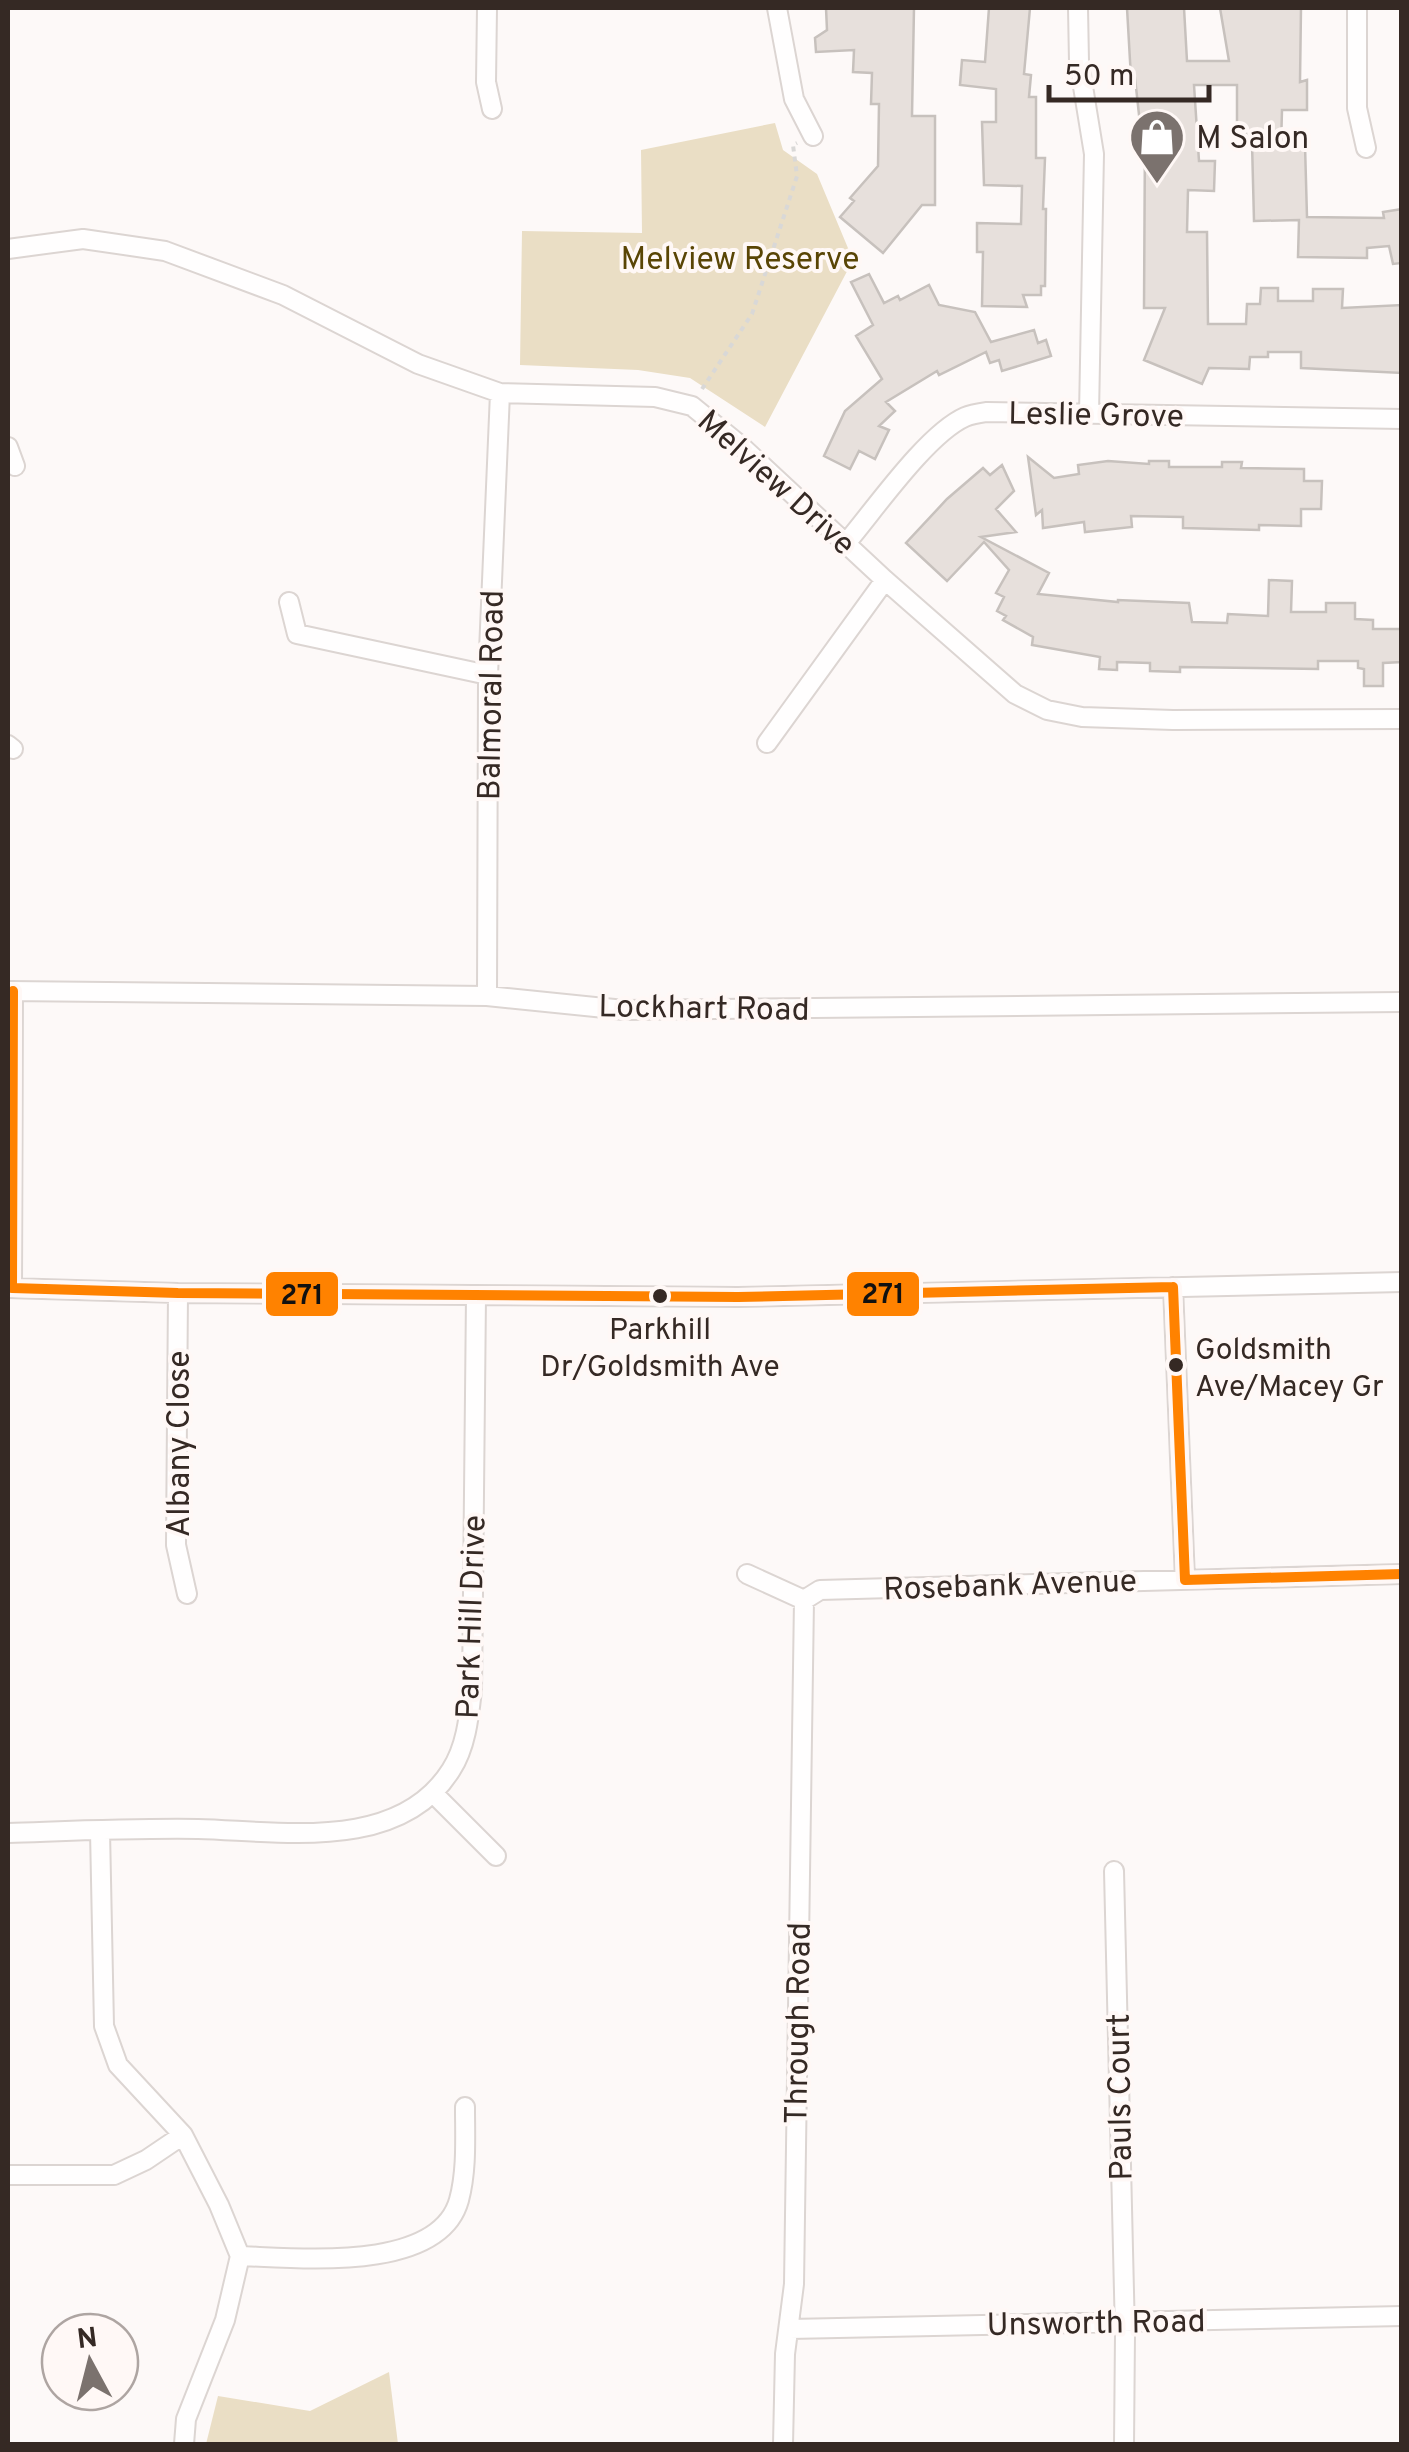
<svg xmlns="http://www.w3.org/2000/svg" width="1409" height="2452" viewBox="0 0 1409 2452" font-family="Overpass,sans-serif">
<rect width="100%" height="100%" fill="#fdf9f8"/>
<path fill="#eadec5" d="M775,123L783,150L817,174L853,260L765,427L690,378L638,370L520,365L522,231L642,233L641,150Z
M389,2372L398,2444H206L218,2396L310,2411Z"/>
<path fill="#e7e0dc" stroke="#c7c1bd" stroke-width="2.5" d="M826,8H914L912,116H935V205H922L883,253L840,217L854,201L850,198L878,166L879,104H871L872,73L853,72L854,50L816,52L815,38L827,30Z
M989,8H1030L1024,74L1031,75L1029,97H1036V158H1045L1043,209H1046L1045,286H1041V295H1023L1027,307L982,306L983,252H977V223L1021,224L1022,186L984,185L982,122H996V89L960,85L962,60L985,62Z
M1127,8H1184L1187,61H1229L1220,8H1301L1300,82L1307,80V110H1282L1281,146L1305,145L1307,217L1384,218L1383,212L1402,209V263L1393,264L1389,246L1367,248V258L1298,257L1299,220L1254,221L1252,143H1246V128H1237V85H1194L1199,161H1215L1214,191L1188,190L1187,232H1207L1208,324H1246L1247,304H1260L1261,288H1278V301H1313V289H1343L1342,308L1402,305V373L1301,368V352H1268V357H1250L1249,369L1209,368L1202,384L1144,360L1165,308H1144L1145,133H1141L1135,78H1131Z
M869,274L884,303L898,296L900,300L929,285L939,305L975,312L991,342L1034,330L1038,343L1046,340L1051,356L1002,371L999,360L990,363L986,352L939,375L937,371L886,402L895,411L879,426L889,430L875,459L859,451L850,469L824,456L845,411L882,379L856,336L873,325L851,282Z
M1028,457L1054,478L1079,474L1078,465L1108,461L1149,464V461H1169V467H1222V462H1242L1241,468L1304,469V481H1322L1321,509H1301V526L1259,525V530L1183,528V517L1131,516L1132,527L1085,532L1084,522L1043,528L1042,510L1036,515Z
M1002,465L1014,491L996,509L1016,532L981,537L1049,573L1038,594L1118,602V600L1189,603L1192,622L1227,623L1228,614L1268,616L1269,580L1292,581L1291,612H1326V603H1355V619L1373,620V629H1402V662L1383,663V686H1364V669L1358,668V661H1318V669L1180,667V672L1150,671V663L1117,662V670L1099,669L1100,657L1032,645L1033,637L1003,620L1006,616L997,611L1004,597L996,593L1009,570L984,542L947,581L906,543L947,499L983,468L990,475Z"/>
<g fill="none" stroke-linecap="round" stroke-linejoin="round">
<g stroke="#dcd5d2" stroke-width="22">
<path id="street" d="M487,8L486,82L492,109
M777,8L794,99L813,136
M1078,8L1079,62L1094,154L1089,414
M1357,8V108L1366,148
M8,249L83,239L165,251L283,295L418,364L500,393L655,397L692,406L741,446L885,580L1015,694L1047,710L1082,717L1173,720L1402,719
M8,447L15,466
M847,542C875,509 927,434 965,417C972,414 980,413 987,412L1402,419
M289,602L297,634L488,675
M767,743L885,580
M8,745L13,749
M8,991L487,996L624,1010L1402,1002
M487,996L488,675L500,393
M1173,1287L1185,1580
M8,1288L178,1293L738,1297L1402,1282
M12,1288L13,991
M178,1293L176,1545L187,1594
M747,1574L804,1600L820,1590L1402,1574
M433,1793L496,1856
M100,1831L104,2026L118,2065L183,2135L219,2205L240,2256L225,2320L186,2419L184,2444
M8,1833C71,1831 134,1828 198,1829C280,1831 399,1853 451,1770C466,1747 469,1717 472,1690L476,1296
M1114,1871L1125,2334L1124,2444
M8,2175H114L146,2160L183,2135
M240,2256C298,2258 439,2273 459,2200C467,2170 465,2138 465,2107
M790,2329L1402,2316
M783,2444L785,2354L794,2284L804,1600"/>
</g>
<path stroke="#d9d8d7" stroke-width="4" stroke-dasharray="5 5" stroke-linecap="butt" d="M702,389L752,314L797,176L793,145L797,143"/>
<use href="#street" stroke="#fffefe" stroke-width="18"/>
<g stroke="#fff8f6" stroke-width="18">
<path id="bus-1" d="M1173,1287L1185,1580
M12,1288L178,1293L738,1297L1173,1287
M12,1288L13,991
M1185,1580L1402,1574"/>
</g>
<use href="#bus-1" stroke="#ff8200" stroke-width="10"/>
</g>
<defs>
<g id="shop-pin" transform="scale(2.875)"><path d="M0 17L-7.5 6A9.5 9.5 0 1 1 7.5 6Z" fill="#7b726e" stroke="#fff8f6"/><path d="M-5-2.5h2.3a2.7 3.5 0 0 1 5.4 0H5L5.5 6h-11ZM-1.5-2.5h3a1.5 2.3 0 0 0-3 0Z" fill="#fff"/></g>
</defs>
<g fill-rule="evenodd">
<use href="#shop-pin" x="1157" y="137"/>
</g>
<g fill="#352924" stroke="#fff8f6" stroke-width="4">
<circle cx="660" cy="1296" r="9"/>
<circle cx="1176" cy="1365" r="9"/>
</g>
<g text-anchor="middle" stroke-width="8" stroke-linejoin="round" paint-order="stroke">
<g font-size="30" fill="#352924" stroke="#fff8f6">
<text x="660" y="1339">Parkhill<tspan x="660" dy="37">Dr/Goldsmith Ave</tspan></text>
<text x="1195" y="1359" text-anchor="start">Goldsmith<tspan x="1195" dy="37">Ave/Macey Gr</tspan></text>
</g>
<g font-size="32" fill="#352924" stroke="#fff8f6" text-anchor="start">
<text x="1196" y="148">M Salon</text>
</g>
<g font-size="32" fill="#594505" stroke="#fff8f6">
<text x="740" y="269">Melview Reserve</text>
</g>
<g font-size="32" fill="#352924" stroke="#fff8f6">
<text transform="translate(1096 414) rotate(1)" y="11">Leslie Grove</text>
<text transform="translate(777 482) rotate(42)" y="11">Melview Drive</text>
<text transform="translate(490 695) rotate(-89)" y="11">Balmoral Road</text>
<text transform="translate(704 1007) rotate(1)" y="11">Lockhart Road</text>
<text transform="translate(178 1444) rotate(-90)" y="11">Albany Close</text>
<text transform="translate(1010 1584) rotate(-2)" y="11">Rosebank Avenue</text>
<text transform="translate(470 1617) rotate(-88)" y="11">Park Hill Drive</text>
<text transform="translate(797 2023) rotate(-89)" y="11">Through Road</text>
<text transform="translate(1119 2097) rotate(-91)" y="11">Pauls Court</text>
<text transform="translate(1096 2322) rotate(-1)" y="11">Unsworth Road</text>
</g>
</g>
<g stroke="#fff8f6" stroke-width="4">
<rect x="845" y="1270" width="76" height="48" rx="10" fill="#ff8200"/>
<rect x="264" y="1270" width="76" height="48" rx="10" fill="#ff8200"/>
</g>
<g font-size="28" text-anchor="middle" font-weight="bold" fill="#111">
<text x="883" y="1303">271</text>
<text x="302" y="1304">271</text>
</g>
<rect width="1409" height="2452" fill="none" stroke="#352924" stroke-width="20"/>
<g transform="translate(90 2362) rotate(353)"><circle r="48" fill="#fff8f6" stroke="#aea5a2" stroke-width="2.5"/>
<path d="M0-8L18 38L0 25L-18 38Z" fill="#7b726e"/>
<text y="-15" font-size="28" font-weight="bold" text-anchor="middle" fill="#352924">N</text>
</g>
<path d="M1049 85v15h160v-15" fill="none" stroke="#352924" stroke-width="5"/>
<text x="1064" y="85" font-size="30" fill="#352924" stroke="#fff8f6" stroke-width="8" paint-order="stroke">50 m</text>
</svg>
